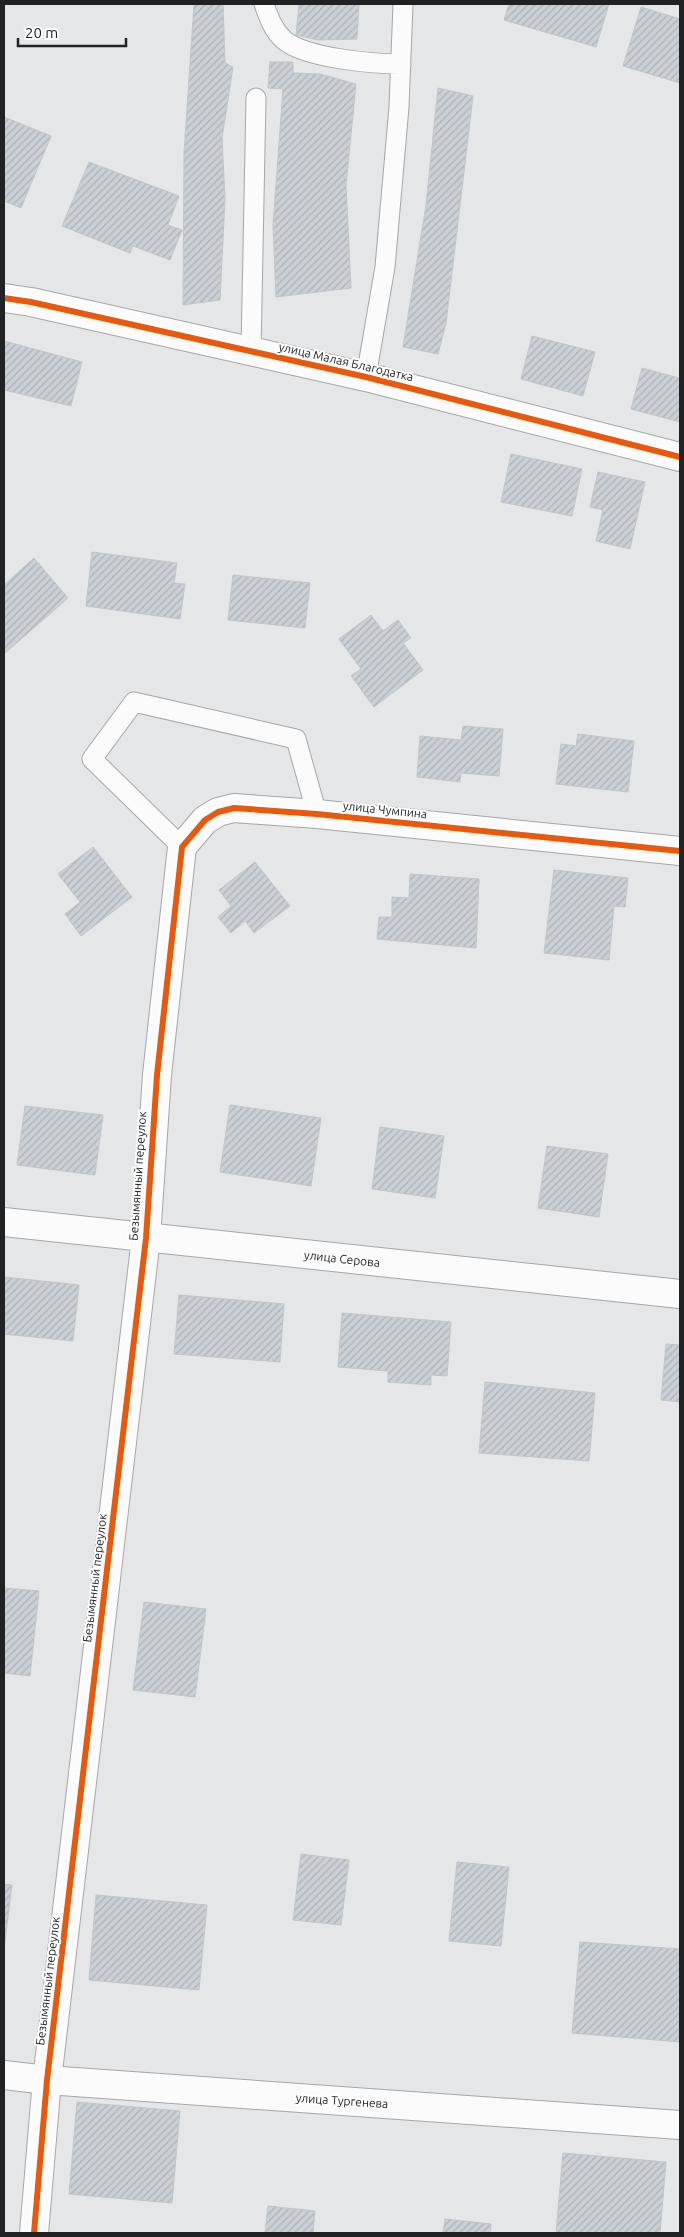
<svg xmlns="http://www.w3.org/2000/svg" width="684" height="2237" viewBox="0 0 684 2237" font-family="Ubuntu,sans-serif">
<defs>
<pattern id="building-hatch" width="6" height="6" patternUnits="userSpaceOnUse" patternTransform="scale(1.25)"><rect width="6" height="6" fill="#cad0d5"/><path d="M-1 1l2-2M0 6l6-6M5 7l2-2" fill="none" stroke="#adb2b7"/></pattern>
</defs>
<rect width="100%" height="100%" fill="#e4e6e8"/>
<path fill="url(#building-hatch)" stroke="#c3c4c6" d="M194,4H223L225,63L233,67L222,138L225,199L220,300L183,305L184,153Z
M295,4H359L357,39L318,40L296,35L299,5Z
M509,4H609L596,47L504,20Z
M641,7L680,19V83L623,66Z
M270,62H293V73L320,74L356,84L346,185L351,288L276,297L273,225L283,89L268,88Z
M438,88L473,96L446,323L438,354L403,347L426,205Z
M4,117L51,136L21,208L4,201Z
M89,162L179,196L168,225L182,230L170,260L133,246L130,253L62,226Z
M532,336L595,352L583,396L521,379Z
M4,341L82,362L71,406L4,390Z
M642,368L679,378L680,375V422L631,409Z
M511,454L582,469L572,516L501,502Z
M598,472L645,482L630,549L596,541L603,510L590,507Z
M92,552L177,563L174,583L185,584L180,619L86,606Z
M34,558L68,598L4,654V585Z
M233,575L310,583L305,628L228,620Z
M371,615L383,631L398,620L411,638L403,643L423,670L374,707L351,676L361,669L339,639Z
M463,726L503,729L499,776L461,773L460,782L417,777L420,736L461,740Z
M578,734L634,741L628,792L556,784L561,744L576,746Z
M93,847L132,897L81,936L65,914L80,902L58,874Z
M255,862L290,906L254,933L245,921L231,933L218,917L231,906L219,890Z
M554,870L628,878L625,907L614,906L609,960L544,953Z
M410,874L479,879L476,948L377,939L379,917H392V897L409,898Z
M230,1105L321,1118L311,1186L220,1172Z
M25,1106L103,1115L95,1175L17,1165Z
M380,1127L444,1136L435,1198L372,1189Z
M547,1146L608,1154L599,1217L538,1208Z
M4,1277L79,1285L73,1341L4,1334Z
M179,1295L284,1304L280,1362L174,1354Z
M342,1313L451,1322L447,1376L431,1375V1385L388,1382V1371L338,1367Z
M666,1344L680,1345V1402L661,1400Z
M485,1382L595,1393L589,1461L479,1453Z
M4,1588L39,1591L30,1676L4,1673Z
M144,1602L206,1609L195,1697L133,1690Z
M301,1854L349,1860L341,1925L293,1920Z
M457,1862L509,1867L501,1946L449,1941Z
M4,1884L12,1885L4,1949Z
M96,1895L207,1905L199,1990L89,1980Z
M580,1942L680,1949V2042L572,2033Z
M77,2102L180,2111L172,2203L69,2194Z
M563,2153L666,2162L660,2233H556Z
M268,2206L315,2211L313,2233H265Z
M445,2219L491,2224L490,2233H443Z"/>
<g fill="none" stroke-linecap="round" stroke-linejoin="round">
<g stroke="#a5a6a8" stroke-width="21">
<path id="service" d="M264,4C269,18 273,30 284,40C305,58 373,64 401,64
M251,351L256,98
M366,377L385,267L399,107L403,4
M182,847L92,759L134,702L296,739L317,814"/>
</g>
<g stroke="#a5a6a8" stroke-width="30">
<path id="minor" d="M4,298L31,302L366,377L680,457
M4,1222L680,1294
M4,2075L47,2080L680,2125
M34,2233L47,2080L146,1238L157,1075L182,847L205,820L218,812L234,808L317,814L680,851"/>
</g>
<use href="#service" stroke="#fbfbfc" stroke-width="19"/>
<use href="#minor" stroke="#fbfbfc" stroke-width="28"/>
<g stroke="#fff" stroke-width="9">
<path id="cycleway" d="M4,298L31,302L366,377L680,457
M34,2233L47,2080L146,1238L157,1075L182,847L205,820L218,812L234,808L317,814L680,851"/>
</g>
<use href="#cycleway" stroke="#e8590c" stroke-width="6"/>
</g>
<g text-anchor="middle" stroke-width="4" stroke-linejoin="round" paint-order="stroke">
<g font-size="12" fill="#202223" stroke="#fff">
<text transform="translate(346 362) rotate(13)" y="4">улица Малая Благодатка</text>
<text transform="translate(385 810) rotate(6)" y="4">улица Чумпина</text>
<text transform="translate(138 1176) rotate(-86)" y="4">Безымянный переулок</text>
<text transform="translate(342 1259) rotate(6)" y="4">улица Серова</text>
<text transform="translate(95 1578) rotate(-83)" y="4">Безымянный переулок</text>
<text transform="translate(48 1981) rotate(-83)" y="4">Безымянный переулок</text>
<text transform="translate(342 2101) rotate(4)" y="4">улица Тургенева</text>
</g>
</g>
<rect width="684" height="2237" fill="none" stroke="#202223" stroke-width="10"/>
<path d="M18 38v8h108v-8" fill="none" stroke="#202223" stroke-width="2.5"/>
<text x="25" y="38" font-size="15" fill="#202223" stroke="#ffffff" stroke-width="4" paint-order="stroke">20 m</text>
</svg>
